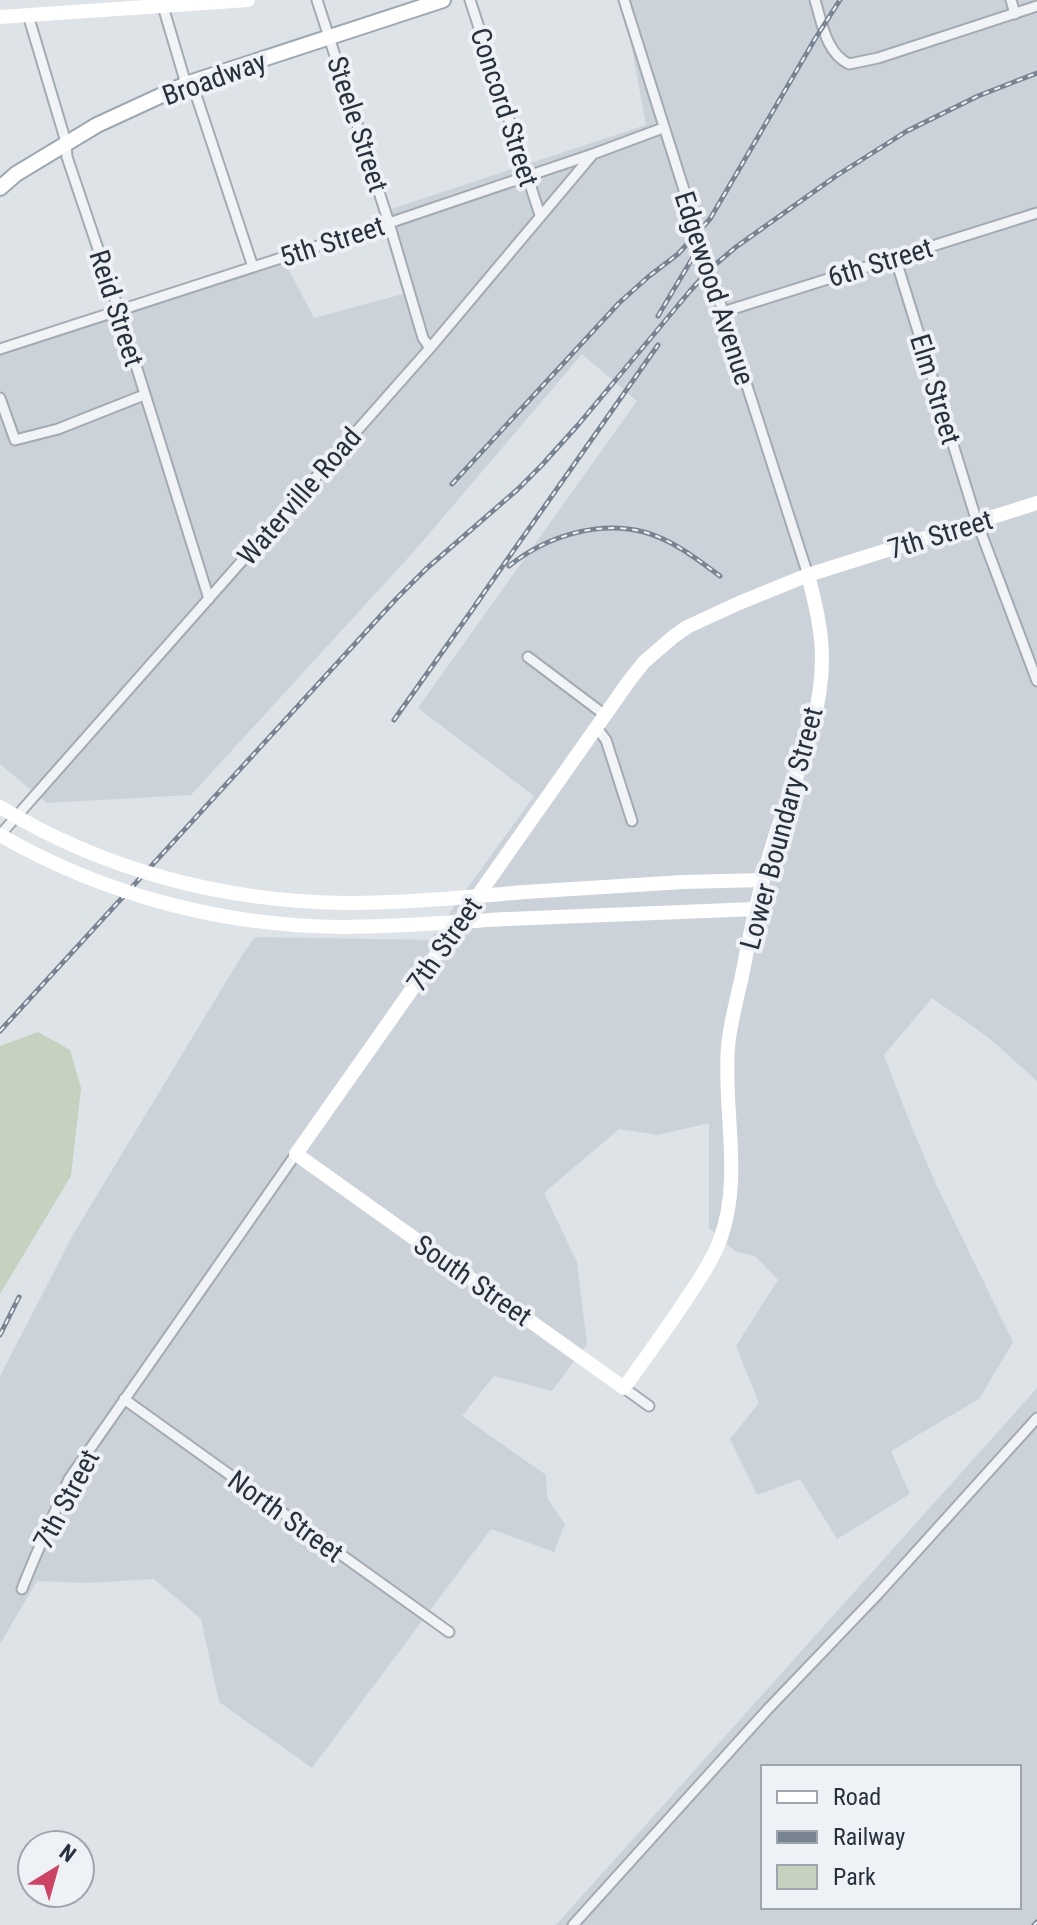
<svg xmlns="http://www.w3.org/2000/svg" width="1037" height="1925" viewBox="0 0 1037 1925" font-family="'Roboto Condensed',sans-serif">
<rect width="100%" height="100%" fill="#dee3e8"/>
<path fill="#ccd2d9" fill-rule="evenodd" d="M623,0H1037V1081L989,1038L932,998L884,1055L910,1123L935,1182L1013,1342L979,1399L891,1451L910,1494L837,1539L800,1479L757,1495L730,1439L759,1403L736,1346L778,1280L755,1256L736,1252L709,1228V1123L658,1135L619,1129L544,1193L577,1262L587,1344L552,1391L494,1376L462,1416L546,1475L547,1498L565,1524L554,1552L491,1529L312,1768L219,1702L201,1619L154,1579L85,1583L37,1581L0,1644V1376L74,1233L244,952L255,937L430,940L534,796L418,708L637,401L582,354L417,548L191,795L47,803L0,764V355L284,261L314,318L403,294L379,213L646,125Z
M1037,1388V1925H556L986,1445ZM763,1767H1019V1907H763Z"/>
<path fill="#c6d1bf" d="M38,1032L70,1050L81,1088L71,1176L0,1294V1046Z"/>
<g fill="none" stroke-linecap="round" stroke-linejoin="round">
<g stroke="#a4aab2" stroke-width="13">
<path id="street" d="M317,0L389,223L423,338L430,348
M470,0L540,215
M624,0C684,192 746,384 808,575
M815,0C822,23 826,53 849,64L878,58L1037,6
M1011,0L1015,14
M162,3L186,84
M28,15L66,142L67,157L119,311L209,599
M192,83L253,267
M895,257L977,522L1037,681
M723,312L1037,213
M0,349L389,223L593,154L663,128
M0,398L15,440L58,429L144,395
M528,657L605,715
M596,727L606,740L632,821
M0,835L430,348L593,154
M624,1388L649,1406
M124,1399L449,1632
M22,1589C36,1552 54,1516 69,1479L296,1154
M573,1925L767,1710L878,1594L1037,1418"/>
</g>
<g stroke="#9ea8b3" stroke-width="18">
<path id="primary" d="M0,188L16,174L97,125L186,84L443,0"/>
</g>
<use href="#street" stroke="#f1f3f6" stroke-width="9"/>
<path stroke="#fff" stroke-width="14" d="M0,17L248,0
M808,575C815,602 822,630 822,659C822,720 795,777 776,834C761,880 751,928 742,976C737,999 730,1023 728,1047C723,1111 743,1178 720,1240C712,1261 699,1280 687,1298C667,1329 645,1358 624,1388L296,1154L629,681L644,662L673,637L687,627L739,603L808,575L1037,503
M525,892L683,882L763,880
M506,919L755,909"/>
<use href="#primary" stroke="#fff" stroke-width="14"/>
<g stroke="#788491" stroke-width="5">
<path id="rail" d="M658,316L705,237
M452,484L619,303L648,277L678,254L710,219L815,39L840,0
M509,566C545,537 597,520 644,532C673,540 697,559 720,576
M476,604L658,345
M394,720L482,596
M0,1031L396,599L426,569L518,489L541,466L578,425L690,291L710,269L736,247L836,176L907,131L978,96L1037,73
M0,1335L19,1297
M1034,1925L1037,1922"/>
</g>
<use href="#rail" stroke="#eef1f5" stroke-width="2" stroke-dasharray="6" stroke-linecap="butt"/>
<path stroke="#fff" stroke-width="14" d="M0,807C105,871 226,902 348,903C407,903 466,897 525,892
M0,835C104,895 223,926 342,927C397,927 452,922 506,919"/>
</g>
<g text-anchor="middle" stroke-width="8" stroke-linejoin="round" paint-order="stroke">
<g font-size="28" fill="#28323e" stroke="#eef1f5">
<text transform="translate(214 78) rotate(-20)" y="10">Broadway</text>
<text transform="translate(505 107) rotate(72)" y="10">Concord Street</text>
<text transform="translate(358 124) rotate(72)" y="10">Steele Street</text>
<text transform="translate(332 241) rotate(-18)" y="10">5th Street</text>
<text transform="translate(880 262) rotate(-17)" y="10">6th Street</text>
<text transform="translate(715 288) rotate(72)" y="10">Edgewood Avenue</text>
<text transform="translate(117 308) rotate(72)" y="10">Reid Street</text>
<text transform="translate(936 389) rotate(73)" y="10">Elm Street</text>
<text transform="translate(299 496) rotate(-49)" y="10">Waterville Road</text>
<text transform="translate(940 534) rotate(-17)" y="10">7th Street</text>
<text transform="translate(781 828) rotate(-75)" y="10">Lower Boundary Street</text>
<text transform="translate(444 944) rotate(-55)" y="10">7th Street</text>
<text transform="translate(473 1280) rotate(35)" y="10">South Street</text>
<text transform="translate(66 1499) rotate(-62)" y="10">7th Street</text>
<text transform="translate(286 1516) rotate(36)" y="10">North Street</text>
</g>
</g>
<rect x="761" y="1765" width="260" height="144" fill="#eef1f5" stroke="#9fa5ac" stroke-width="2"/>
<rect x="777" y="1791" width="40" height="12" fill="#ffffff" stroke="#9fa5ac" stroke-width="2"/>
<text x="833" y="1805" font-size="24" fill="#28323e">Road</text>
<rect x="777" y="1831" width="40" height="12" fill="#788491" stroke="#9fa5ac" stroke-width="2"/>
<text x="833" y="1845" font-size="24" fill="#28323e">Railway</text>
<rect x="777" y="1865" width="40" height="24" fill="#c6d1bf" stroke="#9fa5ac" stroke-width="2"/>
<text x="833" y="1885" font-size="24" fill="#28323e">Park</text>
<g transform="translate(56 1869) rotate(37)"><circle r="38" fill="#eef1f5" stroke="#9fa5ac" stroke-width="2"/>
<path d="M0-6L14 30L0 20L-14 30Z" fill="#cc4465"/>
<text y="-12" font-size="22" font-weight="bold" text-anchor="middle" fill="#28323e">N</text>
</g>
</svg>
